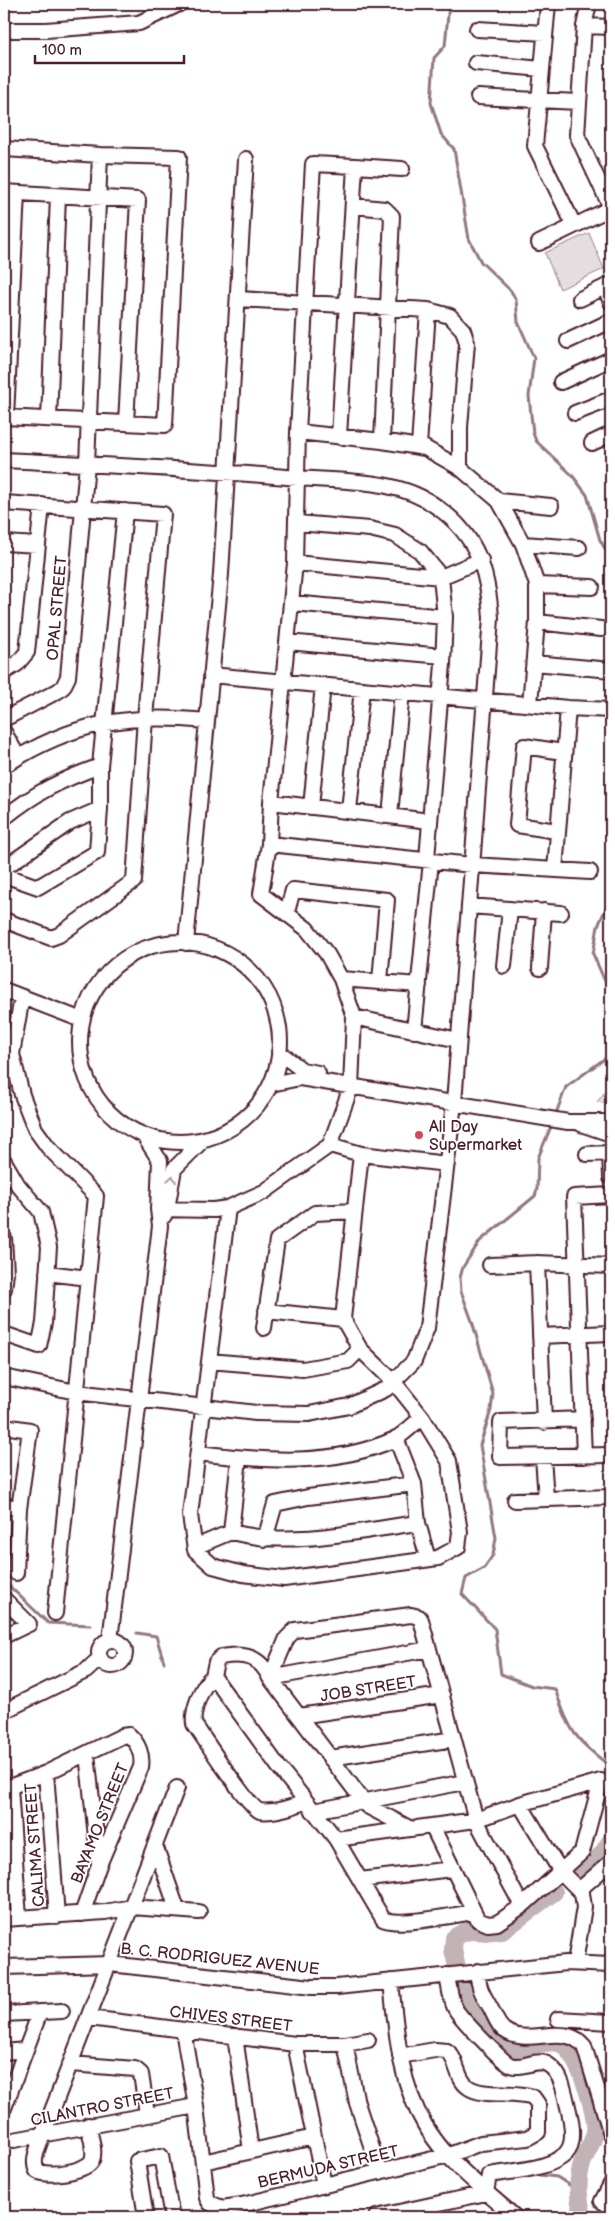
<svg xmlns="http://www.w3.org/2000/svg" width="615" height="2221" viewBox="0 0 615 2221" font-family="'Balsamiq Sans',sans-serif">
<rect width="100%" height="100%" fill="#fff"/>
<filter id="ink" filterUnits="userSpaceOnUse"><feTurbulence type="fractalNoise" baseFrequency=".02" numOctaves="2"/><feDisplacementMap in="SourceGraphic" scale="10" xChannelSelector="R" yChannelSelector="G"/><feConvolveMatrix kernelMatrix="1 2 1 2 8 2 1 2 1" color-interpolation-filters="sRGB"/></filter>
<g filter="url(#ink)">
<path fill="#e5dee0" stroke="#987e86" d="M589,233L604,269L560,289L545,253Z
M611,1084V1105L597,1102Z"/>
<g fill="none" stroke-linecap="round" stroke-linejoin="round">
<path stroke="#91787e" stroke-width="3" d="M449,4L445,46L434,58L431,103L441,134L454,149L469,239L481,262L511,291L516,300L518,322L534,358L529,396L533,433L536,441L572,475L587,495L600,540L611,559
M611,897L598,926L593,954L611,995
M555,1116L566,1087L611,1054
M552,1124L538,1158L537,1189L535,1196L480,1241L463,1267L460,1278L461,1291L472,1321L493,1394L491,1410L480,1445L496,1538L493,1555L484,1568L466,1578L462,1594L495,1629L501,1674L532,1686L555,1689C570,1733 575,1739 611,1767
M4,1581L48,1623L91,1625
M137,1633L156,1636L164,1662
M496,2182L539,2175L557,2177L577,2190"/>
<path stroke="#c1b3b6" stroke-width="18" d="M581,1875L602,1854L611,1840
M554,1892L502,1931C482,1936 473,1924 454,1938L453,1950L465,2000L509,2049C524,2049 543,2040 558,2043C577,2047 598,2115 595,2132C593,2142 587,2151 583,2161C576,2182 578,2196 583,2217"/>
<g stroke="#4a1f2b" stroke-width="18">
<path id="minor" d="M548,4L535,146L574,225
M589,4L584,26L577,135L611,208
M584,26L611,27
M477,29L545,33
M4,30H46L139,23L179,4
M476,63L542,69
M478,97L578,102
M4,149L100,155L179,157L165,425L4,417
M355,166L402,169
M4,192L138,200L126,423
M354,206L385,209L392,216L382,441
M539,243L611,208
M605,288L611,302
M238,299L428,310L450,316L463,330L467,343L460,427V468
M580,299L611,284
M568,341L611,321
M561,382L611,359
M575,413L611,399
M6,417L17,193
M49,419L58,196
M298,432L382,441L425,448L460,468L499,501L523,544L537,585V622L530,704
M592,443L611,434
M419,446L428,310
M4,460C102,465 200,469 298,478C344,482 398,478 437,507C477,535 488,571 491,618L454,1103L427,1328L414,1361L386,1389L349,1406L309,1414L256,1413L76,1392L4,1377
M499,501L551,506
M4,503L163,514L145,718L134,881L59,935L51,938L4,920
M297,523L370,529L395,535L420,551L441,577L445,617L443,664L427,859
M4,543L38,545
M523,544L579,548
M295,563L441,577L481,560
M537,585L592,587
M292,603L445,617
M537,622L601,629
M287,642L443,656
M534,663L611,670
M4,672L17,664L27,652L42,505
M211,675L568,708L611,710
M4,719L58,691L63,687L68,677L87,464L100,155
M4,732L18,757
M4,766C72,722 127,713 207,721
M271,802L430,821
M311,807L323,685
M349,810L362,689
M390,815L402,692
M4,818C36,792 61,780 100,766
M557,831L517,825L524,746L563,752
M269,844L472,865L590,872
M4,868L70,822L100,809
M555,870L568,708
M4,875L38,887L97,852L100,809V766L125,511
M469,906L561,913
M287,912L293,890L387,900L380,981
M80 1042a100 100 0 1 1 200 0a100 100 0 1 1-200 0Z
M186,943L221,574L246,159
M504,966L510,909
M540,968L544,911
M341,979L419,985
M4,990L82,1020
M22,997L12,1054L22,1095L35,1129L48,1147L96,1196L55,1613
M354,1017L458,1040
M414,1031L431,861
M279,1052L302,1070L318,1073
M271,1084L300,1078L568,1122H611
M581,1124L611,1134
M330,1145L361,1154L447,1164
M587,1154L610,1153L611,1178
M4,1161L18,1185L41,1212L49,1247L44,1323L39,1346L4,1334
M228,1208L190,1515L195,1550L213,1566L243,1574L284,1579L438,1558L458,1547L460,1532L449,1461L422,1417L394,1382L360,1349L343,1319L361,1154
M158,1209L214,1210L228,1208L264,1192L330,1145L351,1087L354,1017L341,979L327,954L307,929L261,894L269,844L271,802L295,563L298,432L313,164L355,166L339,437
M164,1216L167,1209L174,1169L204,1139
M4,1238L6,1273L4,1289
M537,1263L544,1422
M490,1265L537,1263L611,1266
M47,1273L88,1278
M266,1311L343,1319
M264,1328L277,1240L315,1213L354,1211
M540,1336L611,1333
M209,1361L303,1369L348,1361L360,1349
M583,1419L501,1422L500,1457L611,1455
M4,1426L30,1430L19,1509L16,1573
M396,1438L414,1484L418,1523L428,1559
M198,1453C263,1461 334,1467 395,1439C404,1434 414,1424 422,1417
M584,1456L574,1197L611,1195
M543,1457L546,1499
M239,1458L231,1532C292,1548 356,1531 418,1523
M515,1500L611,1497
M4,1505L19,1509
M265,1539L275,1504L308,1497L414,1484
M195,1547L231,1532
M4,1599L29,1624L4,1636
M110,1640L160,1226L158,1209L160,1161L144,1136
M99 1653a13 13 0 1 1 26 0a13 13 0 1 1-26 0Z
M213,1676C202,1685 192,1710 194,1724C204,1738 249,1808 260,1811C271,1813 295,1807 305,1801
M270,1678L287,1638L295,1630L411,1615L419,1617L421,1620L476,1820L336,1839
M270,1678C260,1656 244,1653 221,1657L216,1662L213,1676L278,1766L336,1839L383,1919C398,1927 455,1915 473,1912
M4,1711L86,1671L100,1658
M299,1716L442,1695
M87,1754L99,1864
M330,1758L454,1739
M46,1773L57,1916
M10,1787L19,1918
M4,1789L46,1773L122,1736L129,1735C138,1743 143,1755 141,1767L99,1865L82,1914
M520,1804L561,1872L582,1893L584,1907L575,1963
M313,1811L465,1782
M432,1826L478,1920L488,1924L497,1923L522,1906L582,1852L601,1781
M411,1829L367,1806L270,1678L429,1649
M155,1845L177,1909
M360,1880L452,1869
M580,1889L611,1862
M522,1906L476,1820L520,1804L601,1781
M4,1919L105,1912L132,1907L199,1912
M4,1967L110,1964L312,1987H337L566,1963L611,1965
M478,1971C477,1986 483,1995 490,2007C494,2014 497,2025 504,2030C528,2048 563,2021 584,2046L611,2134
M391,1981C396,2030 399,2082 425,2125C446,2161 484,2190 515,2217
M4,2014L62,2011
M89,2018L295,2044H345L368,2040
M558,2019L611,2022
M183,2030L196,2106L207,2198L210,2203L222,2208L242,2205L449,2155L481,2143L527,2138L538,2132V2104L533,2097C514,2090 483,2098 468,2087C456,2079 458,2059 447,2051L435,2050L400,2056
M235,2036L251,2151
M295,2044L324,2185
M345,2044L357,2103L380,2172
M4,2052L25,2050
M71,2064L135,2069L141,2074L147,2114
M4,2108L40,2012
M88,2125C90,2135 96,2151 92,2160C87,2172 47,2177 37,2171C31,2160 39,2146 43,2134L177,1788
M14,2140L196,2106
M203,2162L314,2137
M611,2184L602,2201L611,2209
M146,2217L137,2161L161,2156L172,2217
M376,2217L486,2193L489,2175C510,2171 559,2169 569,2149C575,2137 571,2119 568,2107C565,2094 562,2075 550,2066C537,2056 524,2070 510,2065C503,2062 458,2016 455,2008C450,1998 449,1986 447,1975"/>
</g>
<use href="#minor" stroke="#fff" stroke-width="14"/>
</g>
<defs><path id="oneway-chevron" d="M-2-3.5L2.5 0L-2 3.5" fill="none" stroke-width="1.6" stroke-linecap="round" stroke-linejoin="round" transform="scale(1.25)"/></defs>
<use stroke="#ae9aa0" href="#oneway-chevron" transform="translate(172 1179) rotate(-81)"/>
</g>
<circle fill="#d1495b" stroke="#fff" stroke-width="2" cx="419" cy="1135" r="5"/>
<g text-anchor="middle" stroke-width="4" stroke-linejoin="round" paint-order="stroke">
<g font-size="16" fill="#4a1f2b" stroke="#fff">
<text transform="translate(56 608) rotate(-85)" y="6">OPAL STREET</text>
<text transform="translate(368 1688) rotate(-9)" y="6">JOB STREET</text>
<text transform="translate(99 1823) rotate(-68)" y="6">BAYAMO STREET</text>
<text transform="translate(34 1845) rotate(-94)" y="6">CALIMA STREET</text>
<text transform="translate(220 1958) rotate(6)" y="6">B. C. RODRIGUEZ AVENUE</text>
<text transform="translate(231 2018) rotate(7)" y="6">CHIVES STREET</text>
<text transform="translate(102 2106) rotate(-11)" y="6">CILANTRO STREET</text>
<text transform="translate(328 2166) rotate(-13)" y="6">BERMUDA STREET</text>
</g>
<g font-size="16" fill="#4a1f2b" stroke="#fff" text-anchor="start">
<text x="429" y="1132">All Day<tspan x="429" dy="18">Supermarket</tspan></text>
</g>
</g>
<rect width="615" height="2221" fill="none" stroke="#fff" stroke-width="20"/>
<rect x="10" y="10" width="595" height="2201" fill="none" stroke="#4a1f2b" stroke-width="2" filter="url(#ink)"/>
<path d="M35 55v8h149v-8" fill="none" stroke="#4a1f2b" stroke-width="2.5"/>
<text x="42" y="55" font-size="15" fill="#4a1f2b" stroke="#ffffff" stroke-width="4" paint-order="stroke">100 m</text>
</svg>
